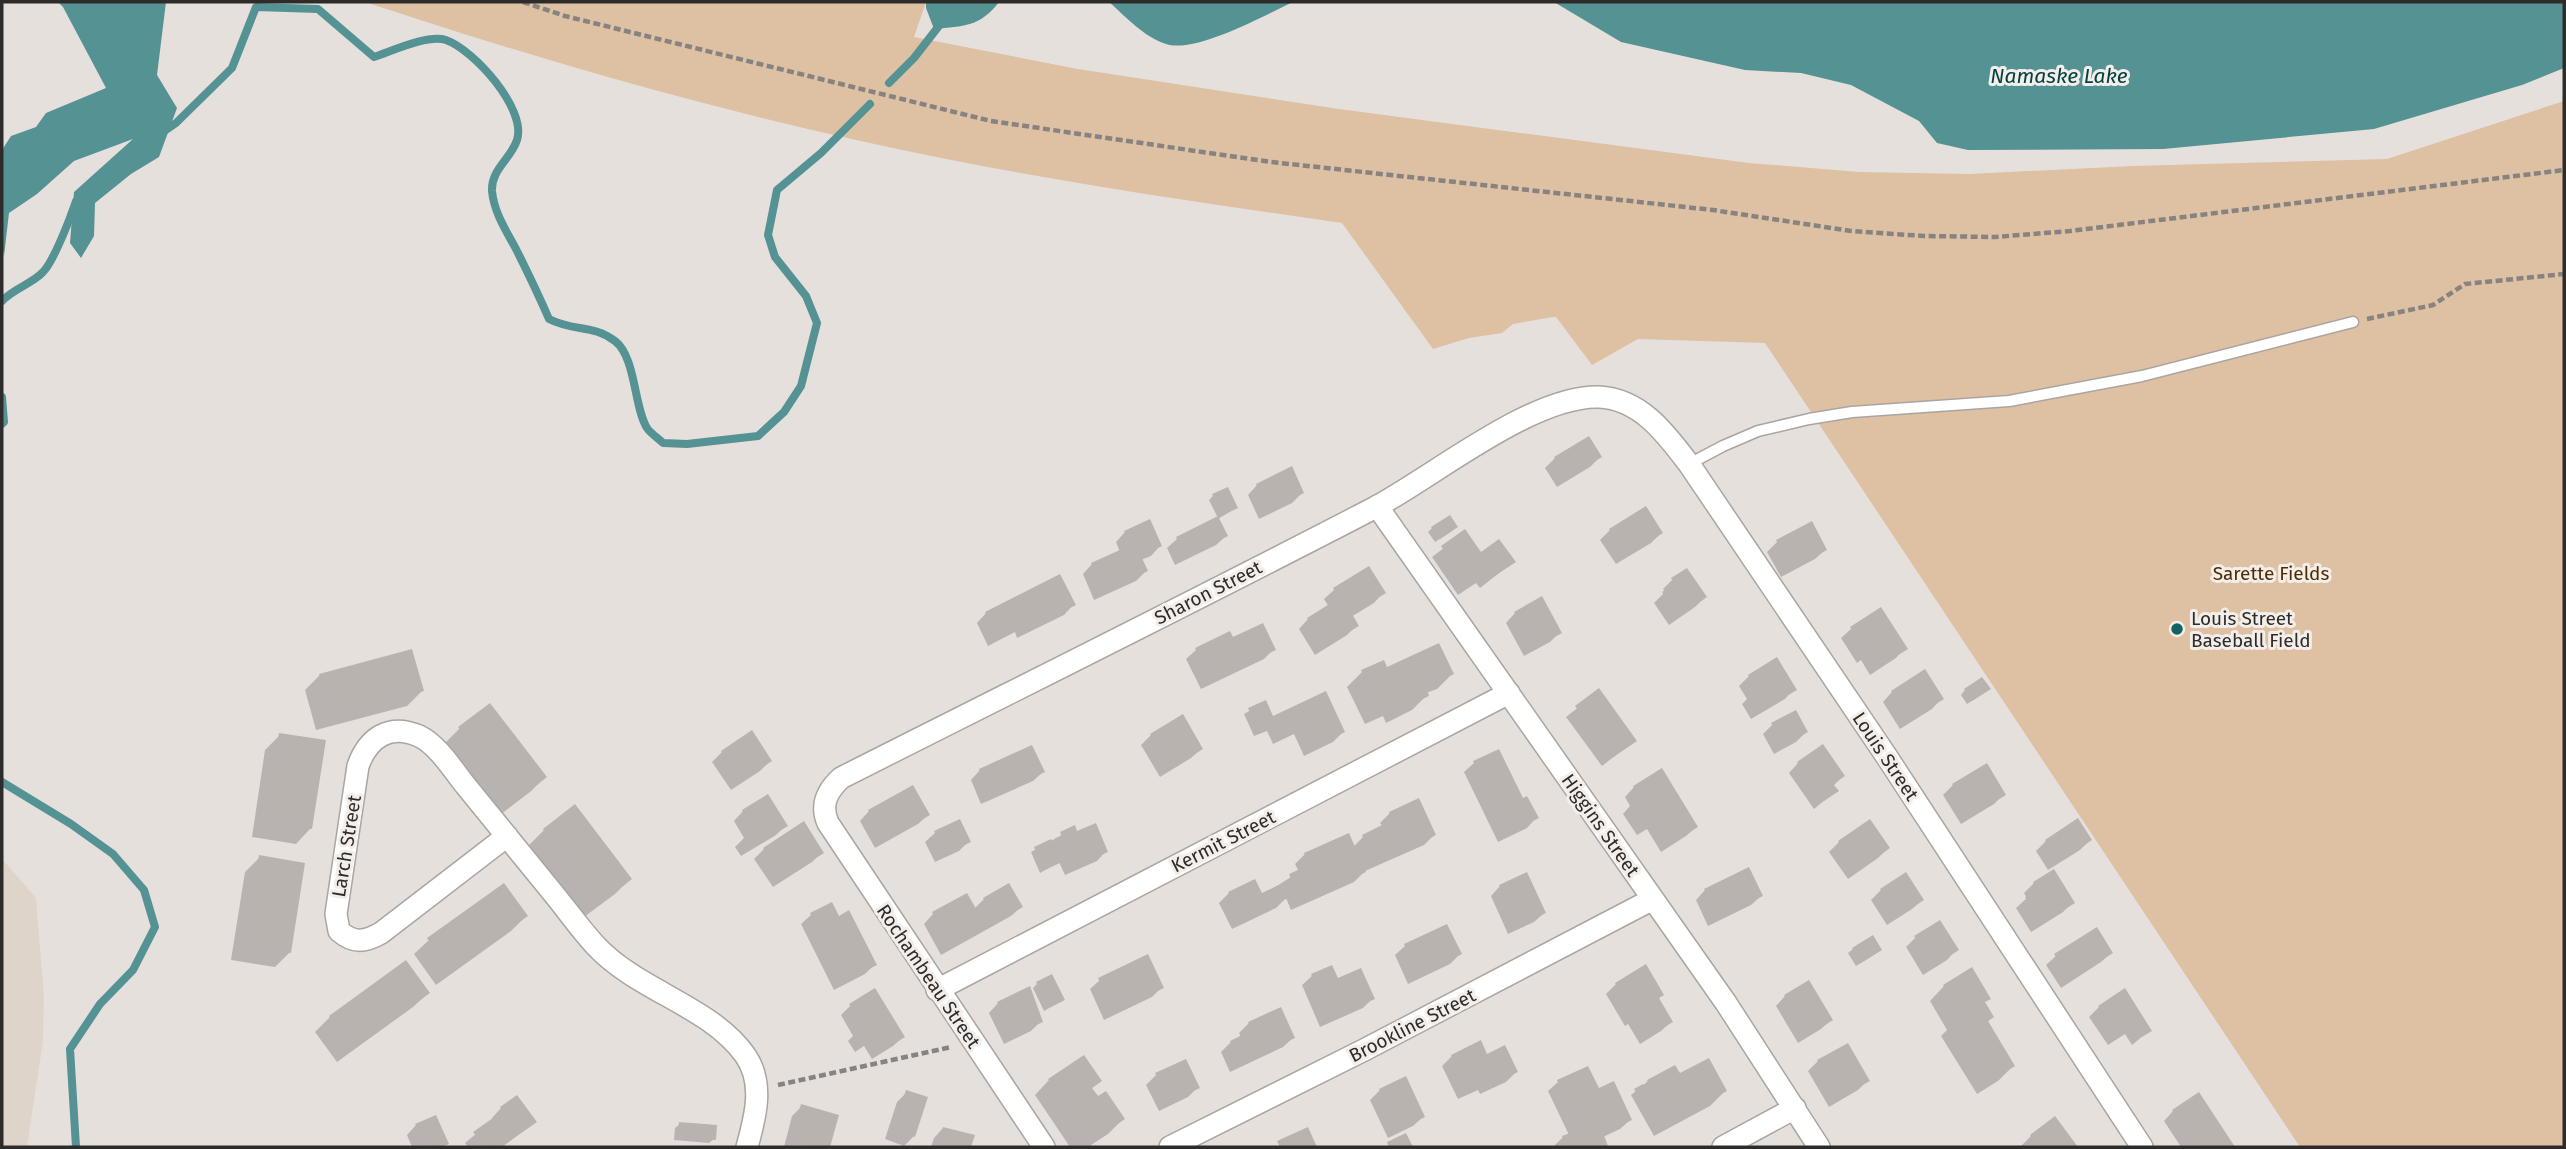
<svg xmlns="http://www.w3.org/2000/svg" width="2566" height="1149" viewBox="0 0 2566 1149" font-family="'Fira Sans',sans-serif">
<rect width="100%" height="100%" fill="#e6e0dc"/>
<path fill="#dfd4ca" d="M2,859L36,898L44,997L43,1041L27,1147H2Z"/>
<path fill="#dec0a3" d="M365,2H926L914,37L1078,69L1339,109L1749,163L1859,172L1969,174L2132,166L2387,159L2564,101V1147H2300L1765,343L1638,339L1592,365L1556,317H1553L1513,324L1502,333L1469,338L1433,349L1342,223C1210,204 1077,185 946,159C749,120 555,65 365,2Z"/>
<path fill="#549293" d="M58,2H166L157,75L177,108L159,157L131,174L95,203L94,236L81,258L70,243L74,192L133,139L74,161L37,194L9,213L4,256L2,244V150L11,136L36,127L46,113L106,88L63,7Z
M926,2H999C980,27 964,26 934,29L926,8Z
M1109,2H1293C1265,15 1195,54 1166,44C1144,37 1126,17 1109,2Z
M1554,2H2564V68L2522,85L2374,129L2163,149L1968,150L1937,143L1919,121L1851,85L1801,73L1745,70L1621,42Z"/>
<path fill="#0003" d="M1600,457L1590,467L1557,487L1545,468L1555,458Z
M1257,485L1302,493L1292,503L1259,519L1248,495Z
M1213,496L1236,508L1218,519L1226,536L1216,545L1175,565L1167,548L1177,539L1218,518L1209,500Z
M1811,524L1825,550L1815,559L1781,577L1767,552L1777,542Z
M1432,528L1452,531L1435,542L1428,532Z
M1610,530L1661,533L1651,543L1616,564L1600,540Z
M1125,532L1160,546L1151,556L1141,560L1146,571L1136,581L1094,600L1083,574L1092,564L1120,552L1116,542Z
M1465,532L1480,554L1513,562L1480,588L1476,583L1458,595L1432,557Z
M1368,568L1383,593L1374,603L1351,617L1356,626L1347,635L1315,655L1299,629L1308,619L1329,607L1324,599L1334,590Z
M1672,580L1705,597L1695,607L1669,625L1654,603L1665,592L1663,589Z
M1073,605L1064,615L1017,638L1015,632L988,646L977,623L986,613Z
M1881,610L1905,648L1896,658L1870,675L1861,660L1857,663L1841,638L1851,629Z
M1515,613L1560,632L1550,642L1524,656L1506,623Z
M1229,633L1232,640L1274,649L1264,659L1201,689L1186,659L1196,650Z
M1387,669L1452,674L1437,689L1426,693L1427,695L1412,710L1386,723L1383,716L1365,724L1347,687L1362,672Z
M320,675L422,691L407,706L316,730L305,690Z
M1749,676L1794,689L1785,699L1751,719L1742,704L1747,699L1739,686Z
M1965,690L1984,693L1967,704L1961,695Z
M1599,691L1634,741L1602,766L1566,717Z
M1892,692L1941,699L1932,709L1900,729L1883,702Z
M1265,702L1273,719L1343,732L1333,742L1304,756L1294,734L1273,744L1267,731L1254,736L1244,714Z
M1182,717L1201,749L1191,758L1160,777L1141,745L1151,735Z
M1773,724L1806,732L1796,742L1774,754L1763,734Z
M460,728L545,777L530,792L500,815L445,743Z
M280,735L310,829L296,844L252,837L265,750Z
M722,752L770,761L760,771L731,790L712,762Z
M1474,763L1522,800L1536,818L1527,828L1498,842L1464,772Z
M1798,763L1843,776L1833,786L1836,791L1814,809L1789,773Z
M980,770L1043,772L1033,781L981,804L971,780Z
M1953,785L2004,794L1994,804L1961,824L1943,795Z
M1634,787L1696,827L1686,836L1661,852L1647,829L1637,835L1623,814L1630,806L1625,797Z
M743,811L785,826L776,835L741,856L735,847L744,838L734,821Z
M869,811L928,815L918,824L875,848L860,821Z
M1390,813L1434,835L1424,845L1365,871L1354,882L1291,910L1286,898L1276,908L1232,929L1219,903L1229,893L1261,896L1299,872L1295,864L1305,854L1353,847L1363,837L1383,827L1380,823Z
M1870,821L1888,848L1878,858L1848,879L1829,852L1839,842Z
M1074,828L1076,833L1106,851L1097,861L1065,875L1059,862L1040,873L1031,852Z
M544,830L630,879L615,894L584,917L529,845Z
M935,833L969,841L959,851L935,862L925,842Z
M2090,840L2080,850L2048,870L2036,851L2046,841Z
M764,849L822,852L812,862L773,887L754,859Z
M260,857L290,952L275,967L231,960L245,872Z
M2034,883L2073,902L2063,912L2031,932L2016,908L2027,898L2024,893Z
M1500,886L1544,913L1534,922L1508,934L1491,896Z
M1705,890L1761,896L1751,905L1708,926L1696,900Z
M1881,890L1922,900L1912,909L1887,925L1871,900Z
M984,899L1021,907L1011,916L941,955L924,924L933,914L974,909Z
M811,915L838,918L874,965L865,974L834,990L801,924Z
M526,916L511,931L436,985L414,954L429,940Z
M1915,938L1956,950L1947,960L1923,975L1906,947Z
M1405,946L1460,954L1450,964L1408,984L1395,955Z
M1853,949L1875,954L1856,966L1848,953Z
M2111,953L2101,962L2061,988L2046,965L2056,956Z
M1331,967L1337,980L1373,998L1363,1008L1320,1027L1302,985L1312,976Z
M1100,980L1162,987L1152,997L1104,1020L1090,989Z
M1037,984L1063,1000L1044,1011L1033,988Z
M1616,984L1671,1022L1661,1031L1640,1044L1628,1024L1625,1026L1606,994Z
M1944,986L1984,1003L1992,1017L1987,1023L2013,1066L1998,1081L1977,1094L1941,1036L1947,1030L1930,1001Z
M428,993L413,1007L337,1062L315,1032L330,1017Z
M1785,996L1831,1020L1821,1029L1798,1043L1776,1006Z
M998,1003L1041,1021L1031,1031L1004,1044L989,1013Z
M850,1006L903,1037L893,1046L872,1059L864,1046L855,1052L848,1041L853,1036L841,1015Z
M2099,1007L2150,1030L2132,1045L2125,1034L2108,1045L2089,1017Z
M1249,1023L1293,1038L1283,1047L1230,1072L1221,1052L1231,1042L1241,1037L1239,1033Z
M1452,1056L1516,1072L1506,1082L1480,1094L1478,1090L1458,1099L1442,1066Z
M1818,1061L1867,1081L1858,1090L1829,1107L1808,1071Z
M1675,1067L1679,1076L1725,1091L1710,1106L1654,1136L1631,1095L1648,1081Z
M1587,1068L1598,1091L1630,1120L1620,1129L1603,1137L1606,1145L1604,1147H1553L1563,1137L1569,1135L1548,1091L1558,1082Z
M1156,1075L1198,1087L1188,1097L1159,1111L1146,1085Z
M1049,1080L1099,1081L1091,1089L1123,1119L1108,1134L1088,1147H1070L1035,1095Z
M1380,1090L1423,1117L1413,1126L1388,1138L1370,1100Z
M907,1092L914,1136L904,1146L885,1139L897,1102Z
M802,1106L837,1116L828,1147H784L792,1116Z
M501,1108L535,1122L502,1147H468L465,1143L493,1120L492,1118Z
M2173,1111L2232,1146L2181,1147L2164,1121Z
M2055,1119L2076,1147H2022L2021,1146L2031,1136Z
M680,1124L714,1139L709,1143L674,1140L675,1128Z
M416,1125L447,1144L443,1147H412L407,1135Z
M943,1128L973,1136L970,1147H931L934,1138Z"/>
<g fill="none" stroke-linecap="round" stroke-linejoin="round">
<path stroke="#549293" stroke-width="8" d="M889,83L914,58L942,22
M163,132L176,123L232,68L256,7L318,9L374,57C392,51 428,34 446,40C474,50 527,109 517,140C511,159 491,169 492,191C494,213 507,232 517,251C528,273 539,296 549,319C574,332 593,324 615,341C636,357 634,408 647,428C650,433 658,438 663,443L687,444L758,436L784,412L801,386L817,323L806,296L775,257L768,235L777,190L821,153L870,104
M2,301C14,288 32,284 43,272C54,261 71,216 76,201
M2,397L4,422L2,424
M2,782L71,824L113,854L144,890L155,927L133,970L100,1004L70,1049L76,1147"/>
</g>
<path fill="#b8b3ae" d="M1589,436L1602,457L1567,478L1554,457Z
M1292,466L1304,493L1269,510L1256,484Z
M1228,487L1238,508L1223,515L1212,494Z
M1646,506L1663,533L1626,556L1609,529Z
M1450,515L1458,527L1440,539L1431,527Z
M1218,516L1228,536L1185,557L1176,537Z
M1150,519L1162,546L1141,556L1148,571L1104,591L1091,563L1131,545L1124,531Z
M1812,521L1827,550L1791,569L1776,540Z
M1465,529L1481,552L1499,539L1516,562L1490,579L1487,575L1469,587L1441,546Z
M1369,566L1386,593L1352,614L1359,626L1325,646L1307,618L1339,598L1333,588Z
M1687,568L1707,597L1679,617L1662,592L1675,584L1671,578Z
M1060,574L1076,605L1027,630L1025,624L998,637L985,612Z
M1542,596L1562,633L1534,648L1514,612Z
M1881,607L1908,649L1880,666L1871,652L1867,655L1850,627Z
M1263,623L1276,650L1211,681L1195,648L1230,631L1233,637Z
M1439,643L1454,674L1426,687L1429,696L1401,709L1398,702L1380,711L1361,670L1384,660L1387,667Z
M412,649L424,691L331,716L319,674Z
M1777,657L1797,690L1761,711L1751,693L1757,689L1748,675Z
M1925,669L1944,699L1910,720L1891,691Z
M1982,677L1991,689L1972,701L1964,689Z
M1599,688L1637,741L1612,758L1575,706Z
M1326,691L1345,732L1314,747L1304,726L1283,735L1278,725L1259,733L1248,708L1266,700L1273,716Z
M490,703L547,777L515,802L458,727Z
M1796,710L1808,732L1784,745L1771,723Z
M1183,714L1203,749L1170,769L1150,734Z
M752,730L772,761L741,782L721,751Z
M279,733L326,740L312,829L266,823Z
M1823,744L1845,776L1833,784L1839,791L1824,801L1797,762Z
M1032,745L1045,772L991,796L979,769Z
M1499,749L1523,798L1527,796L1539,818L1508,833L1473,761Z
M1987,763L2006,795L1971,816L1952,784Z
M1662,768L1698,827L1671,844L1657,821L1647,827L1632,803L1640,797L1633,786Z
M913,785L930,815L885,840L868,810Z
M768,794L788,826L751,848L744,836L754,829L742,810Z
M1419,798L1436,835L1375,864L1362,835L1384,824L1392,841L1401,837L1389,812Z
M575,804L632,879L600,904L543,829Z
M2078,818L2092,840L2059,862L2045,840Z
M960,819L971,842L945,854L934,831Z
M1870,819L1890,848L1858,871L1838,841Z
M804,821L824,853L783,879L763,848Z
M1096,823L1108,852L1075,867L1060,832L1075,825L1077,831Z
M1349,833L1366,872L1300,901L1289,874L1309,865L1304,853Z
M1051,839L1062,862L1045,870L1034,847Z
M259,855L305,863L291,953L245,946Z
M1749,867L1763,896L1718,917L1704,889Z
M2054,869L2075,903L2041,924L2025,897L2037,889L2033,882Z
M1527,872L1546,913L1518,926L1499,885Z
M1906,872L1924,900L1898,917L1880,889Z
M1255,879L1262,893L1281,884L1288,898L1242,921L1228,892Z
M504,883L528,916L451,971L427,938Z
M1009,883L1023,907L952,947L932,912L967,893L978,912L988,906L983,898Z
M832,902L839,916L849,910L877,965L844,981L810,913Z
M1940,920L1959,950L1934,966L1914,936Z
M1447,924L1462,954L1418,975L1404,944Z
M2097,927L2113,953L2071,980L2054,954Z
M1873,935L1882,950L1861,963L1852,948Z
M1148,954L1164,988L1114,1011L1098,978Z
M406,960L430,993L353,1049L329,1016Z
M1646,964L1664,995L1659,998L1673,1022L1650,1035L1638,1015L1635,1017L1615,983Z
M1332,965L1338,978L1361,968L1375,999L1330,1019L1311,974Z
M1972,967L1991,999L1985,1002L1994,1017L1988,1021L2015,1066L1992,1080L1955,1019L1962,1015L1943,985Z
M1052,974L1065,1000L1049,1008L1036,982Z
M1809,980L1833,1020L1809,1035L1784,995Z
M1030,986L1043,1022L1014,1035L997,1002Z
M875,988L905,1037L882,1051L875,1038L865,1044L856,1030L863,1027L849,1004Z
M2125,988L2152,1031L2142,1037L2135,1026L2118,1037L2098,1006Z
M1281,1007L1295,1038L1240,1063L1230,1041L1252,1030L1248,1022Z
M1481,1040L1487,1054L1505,1045L1518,1072L1490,1085L1488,1081L1468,1091L1451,1055Z
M1848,1043L1870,1081L1839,1098L1817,1060Z
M1084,1055L1102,1081L1092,1088L1098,1096L1106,1091L1125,1119L1091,1142L1048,1079Z
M1709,1058L1727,1091L1670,1122L1647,1080L1675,1065L1680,1073Z
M1186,1059L1200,1088L1169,1102L1155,1073Z
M1588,1066L1599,1088L1614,1081L1632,1120L1612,1129L1606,1115L1579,1128L1557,1080Z
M1406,1076L1425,1117L1398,1130L1379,1089Z
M1643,1084L1658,1109L1649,1114L1634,1089Z
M906,1090L928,1097L915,1137L893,1130Z
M2199,1092L2235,1147H2197L2172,1110Z
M517,1095L537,1122L501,1147H485L473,1132L503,1111L500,1107Z
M801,1104L839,1115L830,1147H812L791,1142Z
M436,1115L449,1144L442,1147H425L415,1124Z
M2055,1116L2078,1147H2039L2030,1135Z
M679,1122L717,1125L716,1140L678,1136Z
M1599,1122L1608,1146L1566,1147L1562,1136Z
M943,1127L975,1135L971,1147H937Z
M1308,1127L1317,1147H1280L1277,1141Z
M1406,1133L1413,1147H1389L1387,1142Z"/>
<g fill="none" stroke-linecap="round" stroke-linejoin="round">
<g stroke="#aaa5a1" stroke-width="13">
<path id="service" d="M1689,464L1723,446L1758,431L1809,419L1852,412L2009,401L2142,376L2353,322"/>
</g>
<g stroke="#aaa5a1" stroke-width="24">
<path id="minor" d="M1377,506L1726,1003L1819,1147
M507,836L381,933C365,942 354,944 339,931L336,914L358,766C368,738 389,723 419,736C438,745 453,770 466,786C495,822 524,857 553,893C567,910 581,930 596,946C638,991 710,1006 745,1055C765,1083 755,1118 747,1147
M937,990L1509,693
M1044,1147L828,823C820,805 827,791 841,778C1019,688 1197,600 1374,508C1433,477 1532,395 1599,397C1641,399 1666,434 1689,464L1887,757L2142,1147
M1170,1147L1364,1050L1653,899
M1723,1147L1795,1108"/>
</g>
<path stroke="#878380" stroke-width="4.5" stroke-dasharray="7 3.5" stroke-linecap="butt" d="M523,2L565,16L991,121L1271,162L1713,210L1851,231L1924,236L1995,237L2070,231L2564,170
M2367,319L2433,305L2465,284L2564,274
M778,1085L951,1047"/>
<use href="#service" stroke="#fff" stroke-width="10"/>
<use href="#minor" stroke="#fff" stroke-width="21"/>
</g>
<circle fill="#136364" stroke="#f3eee9" stroke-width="2.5" cx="2177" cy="629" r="7"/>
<g text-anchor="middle" stroke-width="6" stroke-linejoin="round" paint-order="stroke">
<g font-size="19" fill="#4f2b00" stroke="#f3eee9">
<text x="2271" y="580">Sarette Fields</text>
</g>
<g font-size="19" fill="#2e2c2b" stroke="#f3eee9">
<text transform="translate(1208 592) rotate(-27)" y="7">Sharon Street</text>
<text transform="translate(1886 756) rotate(56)" y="7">Louis Street</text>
<text transform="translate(1601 825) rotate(55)" y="7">Higgins Street</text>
<text transform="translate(1223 841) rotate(-27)" y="7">Kermit Street</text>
<text transform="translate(346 846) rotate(-81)" y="7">Larch Street</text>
<text transform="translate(929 976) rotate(56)" y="7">Rochambeau Street</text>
<text transform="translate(1412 1025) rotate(-27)" y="7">Brookline Street</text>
</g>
<g font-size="19" fill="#2e2c2b" stroke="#f3eee9" text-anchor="start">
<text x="2191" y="625">Louis Street<tspan x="2191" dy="22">Baseball Field</tspan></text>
</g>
<g font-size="21" font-style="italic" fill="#034142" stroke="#f3eee9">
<text x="2059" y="83">Namaske Lake</text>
</g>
</g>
<rect width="2566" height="1149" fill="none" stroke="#2e2c2b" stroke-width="7"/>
</svg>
